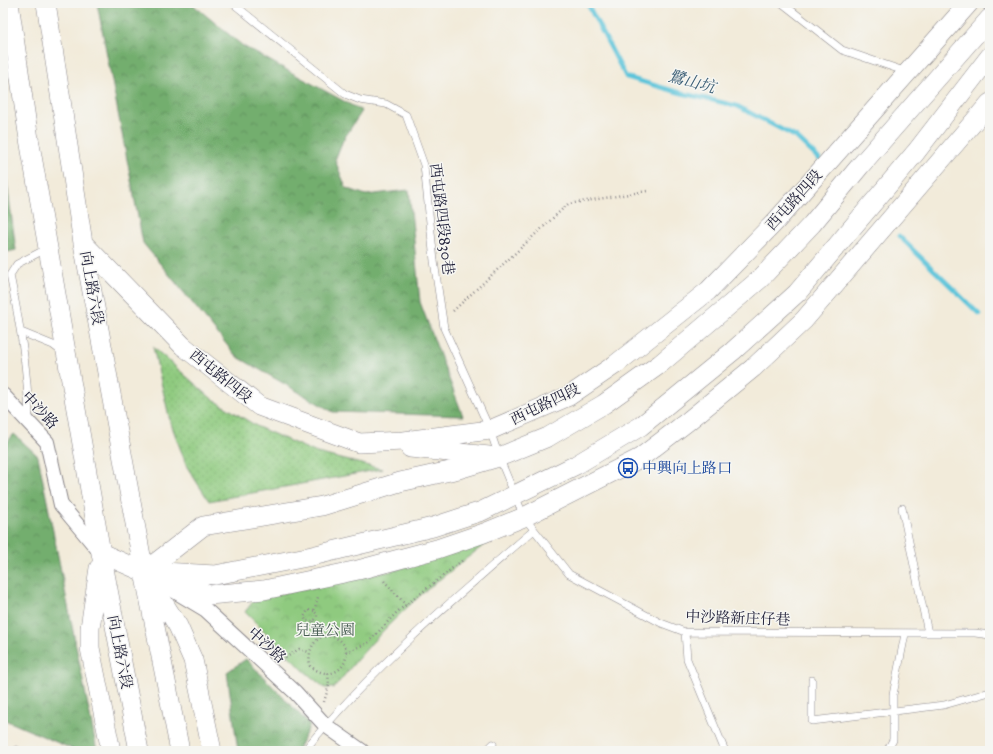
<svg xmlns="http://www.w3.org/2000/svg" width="993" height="754" viewBox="0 0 993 754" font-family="'IM FELL Great Primer','Noto Serif TC',serif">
<defs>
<pattern id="grass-dots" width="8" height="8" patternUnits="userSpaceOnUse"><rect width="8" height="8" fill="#8fca7f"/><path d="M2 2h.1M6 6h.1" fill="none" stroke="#7bad6f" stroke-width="1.8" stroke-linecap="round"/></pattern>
<pattern id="forest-crowns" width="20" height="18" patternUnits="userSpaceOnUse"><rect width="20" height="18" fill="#73ae6e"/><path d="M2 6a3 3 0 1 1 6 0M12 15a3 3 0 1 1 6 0" fill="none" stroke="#5e8d5c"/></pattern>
<pattern id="park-crowns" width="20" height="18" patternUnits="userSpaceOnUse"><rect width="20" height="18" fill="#8fca7f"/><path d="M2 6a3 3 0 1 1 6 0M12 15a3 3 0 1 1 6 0" fill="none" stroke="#7bad6f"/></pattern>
</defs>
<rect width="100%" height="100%" fill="#f6f6f2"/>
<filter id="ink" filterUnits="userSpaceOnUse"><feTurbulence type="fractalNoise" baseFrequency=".025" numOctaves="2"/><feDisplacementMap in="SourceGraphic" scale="8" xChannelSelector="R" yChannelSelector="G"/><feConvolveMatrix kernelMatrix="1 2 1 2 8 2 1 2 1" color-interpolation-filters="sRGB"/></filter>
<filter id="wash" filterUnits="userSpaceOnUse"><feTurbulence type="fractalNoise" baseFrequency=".012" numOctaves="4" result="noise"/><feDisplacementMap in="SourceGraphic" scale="16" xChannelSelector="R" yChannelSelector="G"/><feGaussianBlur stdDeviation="0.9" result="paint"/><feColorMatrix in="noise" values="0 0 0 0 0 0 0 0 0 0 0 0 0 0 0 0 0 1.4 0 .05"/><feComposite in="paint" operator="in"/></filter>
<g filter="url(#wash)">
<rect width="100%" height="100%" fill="#f2ebda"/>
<path fill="url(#grass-dots)" stroke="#58765d" d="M153,347L211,398L258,427L317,453L382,469L209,501L187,467L170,421Z"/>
<path fill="url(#forest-crowns)" stroke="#4a6854" d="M97,3H191L243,46L362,111L343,140L335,160L346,188L366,195L409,190L420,302L463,416L333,412L236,356L143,243Z
M3,153L16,250L3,253Z
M14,434L38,456L97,751H77L3,719V447Z
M246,659L310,725L297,751H238L227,672Z"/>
<path fill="url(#park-crowns)" stroke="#58765d" d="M498,534C464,561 428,586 397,617C374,639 354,663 334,688H325L303,670L245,612L255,599L392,571L450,553Z"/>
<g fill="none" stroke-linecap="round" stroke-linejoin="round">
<path stroke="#5dc5da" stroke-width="4.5" d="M587,3L626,77L681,93L737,106L796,137L819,159
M899,236L979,314"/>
</g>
</g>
<g filter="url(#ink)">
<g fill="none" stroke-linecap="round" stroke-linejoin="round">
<g stroke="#8a868a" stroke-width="8">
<path id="lane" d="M782,3L842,50L907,72
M235,5L345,94L360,100L386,104L406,115L424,165L434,261L444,328L490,430L499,457L524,517L569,574L661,623L685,632L975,633L990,635
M21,332L53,345L62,352
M29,421C28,371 20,324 10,275L17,264L46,249
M902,508L928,633
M685,632L687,659L725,751
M812,680V721L944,705L990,692
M17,750L18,751
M304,751C371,669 453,599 534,530
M486,751L493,744
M887,751L893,740V695L905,634"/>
</g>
<g stroke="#8a868a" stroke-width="16">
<path id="street" d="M989,3L990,4
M3,395L47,442L61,505L100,552
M166,586L206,610L295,692L325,725L362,751"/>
</g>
<g stroke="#8a868a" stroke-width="20">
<path id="secondary" d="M9,3L28,133L101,553L139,751
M46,3L83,243L144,572L180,751
M83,243L183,346L259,406L359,443L404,441L490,430L569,396L616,364L708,291L776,221L969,3
M410,448L489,456
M101,553L144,572L209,595L264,590L358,570L437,549L484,533L524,517L640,458L687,422L753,368L804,320L990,103
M99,568L90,628V648L111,751
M144,572L203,526L322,506L400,482L459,469L499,457L548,437L604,404L660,364L760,279L812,224L860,166L990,18
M163,572L215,575L312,556L433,527L482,511L576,465L641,426L733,351L797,293L916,152L990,56
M151,583L178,626L193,660L212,751"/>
</g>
<path stroke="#8a868a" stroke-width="2.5" stroke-dasharray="1 3" stroke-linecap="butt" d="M453,311L568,204L647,191
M384,581L406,605
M314,611L308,610L304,617L306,621H314L317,617V614L314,611L318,597
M314,621L319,638
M325,636C363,636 345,693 310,666C308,654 311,640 325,636Z
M346,652L368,643L397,612L464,559
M282,660L299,649L309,652
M324,702L329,685L328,673"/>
<use href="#lane" stroke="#fff" stroke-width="7"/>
<use href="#street" stroke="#fff" stroke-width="14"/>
<use href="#secondary" stroke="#fff" stroke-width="19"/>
</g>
</g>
<defs>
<g id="bus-ring" transform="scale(1)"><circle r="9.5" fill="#f6f6f2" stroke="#1a4fb4" stroke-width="1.5"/><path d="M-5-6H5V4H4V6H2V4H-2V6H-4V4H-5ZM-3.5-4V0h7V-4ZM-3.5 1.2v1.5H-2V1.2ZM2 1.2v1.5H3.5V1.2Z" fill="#1a4fb4"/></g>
</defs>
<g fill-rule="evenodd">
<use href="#bus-ring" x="628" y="468"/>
</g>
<g text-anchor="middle" stroke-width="3" stroke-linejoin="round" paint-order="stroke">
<g font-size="15" fill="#22223b" stroke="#f6f6f2">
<text transform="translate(794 200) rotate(-48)" y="5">西屯路四段</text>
<text transform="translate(442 219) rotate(83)" y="5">西屯路四段830巷</text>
<text transform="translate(92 288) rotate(80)" y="5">向上路六段</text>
<text transform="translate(221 376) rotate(39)" y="5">西屯路四段</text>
<text transform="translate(545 404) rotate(-26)" y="5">西屯路四段</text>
<text transform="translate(40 410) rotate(47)" y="5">中沙路</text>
<text transform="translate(738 618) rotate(2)" y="5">中沙路新庄仔巷</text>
<text transform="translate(267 645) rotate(42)" y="5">中沙路</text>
<text transform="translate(120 652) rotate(79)" y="5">向上路六段</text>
</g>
<g font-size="15" fill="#164399" stroke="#f6f6f2" text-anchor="start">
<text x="642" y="473">中興向上路口</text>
</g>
<g font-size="15" fill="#485d53" stroke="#f6f6f2">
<text x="325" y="635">兒童公園</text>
</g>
<g font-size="16" font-style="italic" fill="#375b73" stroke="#f6f6f2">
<text transform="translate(692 81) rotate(15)" y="6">鷺山坑</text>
</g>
</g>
<rect width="993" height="754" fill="none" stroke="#f6f6f2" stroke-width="16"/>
</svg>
